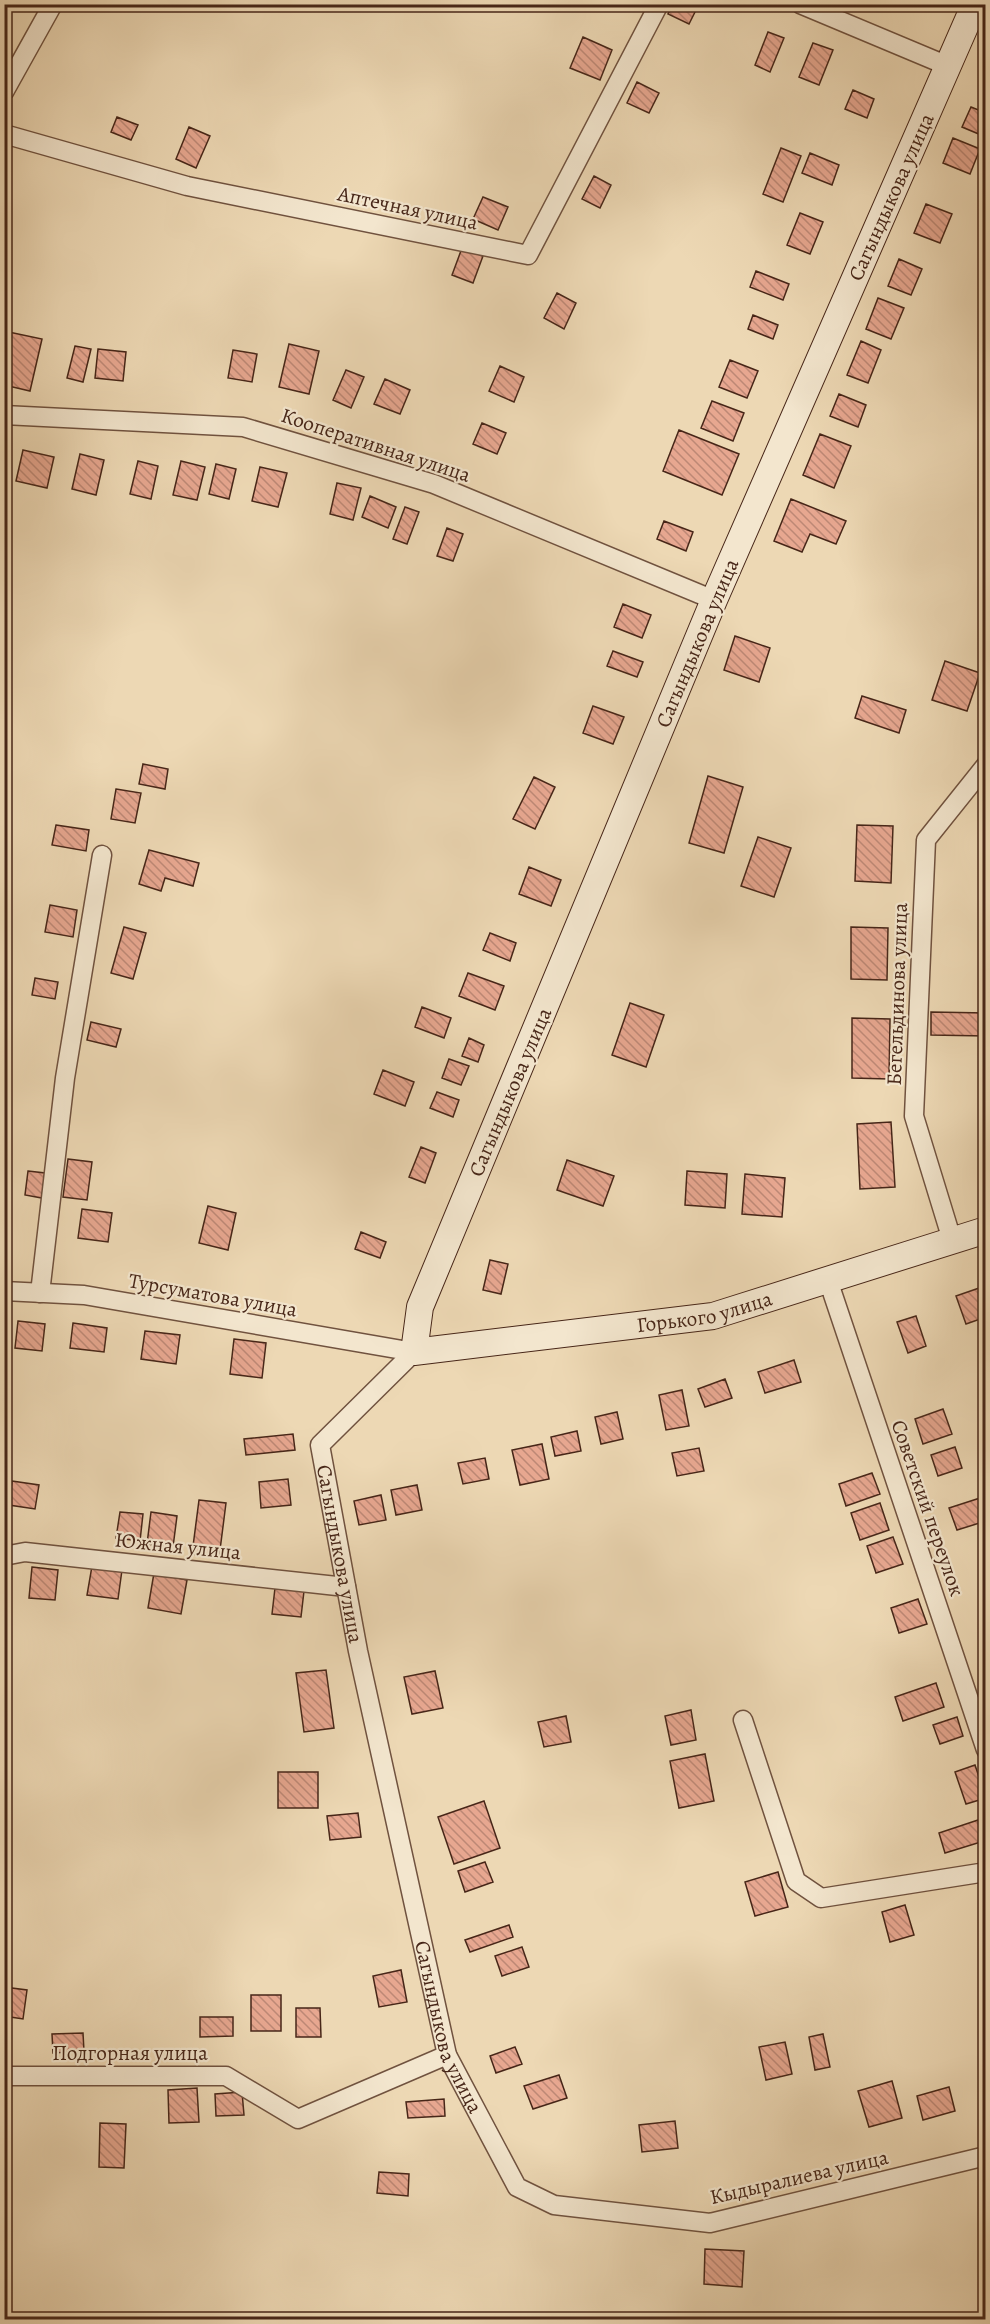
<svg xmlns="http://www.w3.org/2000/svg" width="990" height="2324" viewBox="0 0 990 2324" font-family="Alegreya,serif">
<defs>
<pattern id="building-back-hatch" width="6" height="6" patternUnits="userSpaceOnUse" patternTransform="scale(1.5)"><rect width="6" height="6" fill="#e7a790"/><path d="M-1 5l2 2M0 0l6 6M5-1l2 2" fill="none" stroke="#bd8875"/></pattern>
</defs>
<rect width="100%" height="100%" fill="#edd8b4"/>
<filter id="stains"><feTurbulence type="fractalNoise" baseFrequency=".00333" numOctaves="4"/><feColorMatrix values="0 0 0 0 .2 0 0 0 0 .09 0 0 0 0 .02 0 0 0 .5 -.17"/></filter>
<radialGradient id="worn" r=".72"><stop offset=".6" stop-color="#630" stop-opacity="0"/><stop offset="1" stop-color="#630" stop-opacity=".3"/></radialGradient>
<path fill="url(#building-back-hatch)" stroke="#472618" stroke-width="1.5" d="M673,4H699L689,24L668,14Z
M768,32L784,38L770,72L755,65Z
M583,37L612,50L600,80L570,68Z
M813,43L833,50L819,85L799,77Z
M637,82L659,93L649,113L627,103Z
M853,90L874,99L867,118L845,109Z
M971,107L986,113V137L962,127Z
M117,117L138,125L131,140L111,132Z
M189,127L210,136L196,168L176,159Z
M953,138L980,149L970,174L943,163Z
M781,148L801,156L783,202L763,194Z
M810,153L839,165L832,185L802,173Z
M594,176L611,185L600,208L582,199Z
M483,197L508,207L498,230L473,219Z
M926,204L952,214L940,243L914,233Z
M800,213L823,222L810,254L787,245Z
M462,248L483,256L473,283L452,275Z
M899,259L922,269L911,295L888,286Z
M756,271L789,284L783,300L750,287Z
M557,293L576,303L564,329L544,318Z
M878,298L904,308L891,339L866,329Z
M753,315L778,325L773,339L748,329Z
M4,331L42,339L30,391L4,385Z
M861,341L881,350L868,383L847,375Z
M289,344L319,351L309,394L279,387Z
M75,346L91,349L83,382L67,378Z
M98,349L126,352L123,381L95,378Z
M233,350L257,354L252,382L228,378Z
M730,360L758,371L747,398L719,387Z
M500,366L524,377L514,402L489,391Z
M346,370L364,377L351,408L333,400Z
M385,379L410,390L400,414L374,404Z
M839,394L866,405L858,427L830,416Z
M712,401L744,413L733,441L701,428Z
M482,423L506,433L497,454L473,444Z
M679,430L739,454L722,495L663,471Z
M820,434L851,446L834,488L803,475Z
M23,450L54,457L47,488L16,481Z
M80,454L104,460L96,495L72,489Z
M138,461L158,466L151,499L130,494Z
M181,461L205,467L197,500L173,495Z
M216,464L236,469L229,499L209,494Z
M260,467L287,473L278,507L252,501Z
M337,483L361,488L353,520L330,514Z
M370,496L396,507L388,528L362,517Z
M791,499L846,521L836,544L810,534L802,552L774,541Z
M405,507L419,512L407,544L393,539Z
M664,521L693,532L686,551L657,539Z
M447,528L463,534L453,561L437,556Z
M623,604L651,615L642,638L614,627Z
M735,636L770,648L759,682L724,670Z
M613,651L643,662L637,677L607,666Z
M945,661L980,673L967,711L932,700Z
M862,696L906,710L899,733L855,718Z
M593,706L624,717L613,744L583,733Z
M143,764L168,769L165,789L139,784Z
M708,776L743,787L724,853L689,843Z
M534,777L555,787L535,829L513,819Z
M116,789L141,793L135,823L111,819Z
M56,825L89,830L86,851L52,845Z
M857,825L893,826L891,883L855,881Z
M758,837L791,848L774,897L741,886Z
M149,850L199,863L193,886L165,878L161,891L139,884Z
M529,867L561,880L551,906L519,894Z
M50,905L77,910L73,937L45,932Z
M124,927L146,933L133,979L111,973Z
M851,927L888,928L887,980L851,979Z
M490,933L516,943L510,961L483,950Z
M468,973L504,986L495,1010L459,996Z
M35,978L58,982L55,999L32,995Z
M630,1003L664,1015L646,1067L612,1055Z
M422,1007L451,1018L444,1038L415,1027Z
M931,1012L986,1013V1036L931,1035Z
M852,1018L890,1019L889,1079L852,1078Z
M91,1022L121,1029L116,1047L87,1040Z
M469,1038L484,1045L478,1062L462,1056Z
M449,1059L469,1066L461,1085L442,1078Z
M383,1070L414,1082L405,1106L374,1094Z
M437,1092L459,1100L453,1117L430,1108Z
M891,1122L895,1187L860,1189L857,1124Z
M421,1147L436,1153L425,1183L409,1177Z
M68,1159L92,1162L87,1200L63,1197Z
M567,1160L614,1176L603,1206L557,1190Z
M28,1171L45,1173L42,1198L25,1195Z
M687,1171L727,1174L725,1208L685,1205Z
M745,1174L785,1178L782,1217L742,1214Z
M208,1206L236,1213L228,1250L199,1243Z
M82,1209L112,1213L108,1242L78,1238Z
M361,1232L386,1242L380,1258L355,1249Z
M490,1260L508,1264L501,1294L483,1290Z
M982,1287L986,1298V1317L966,1324L956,1296Z
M916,1316L926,1346L908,1353L897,1322Z
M18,1321L45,1324L42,1351L15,1348Z
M73,1323L107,1328L104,1352L70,1348Z
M145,1331L180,1335L176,1364L141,1359Z
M234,1339L266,1343L262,1378L230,1374Z
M794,1360L801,1382L765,1393L758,1372Z
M725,1379L732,1398L705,1407L698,1389Z
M682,1390L689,1426L666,1430L659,1395Z
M943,1409L952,1434L923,1444L915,1419Z
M617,1412L623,1439L601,1444L595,1417Z
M577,1431L581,1451L555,1456L551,1437Z
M293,1434L295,1450L246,1455L244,1439Z
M542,1444L549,1479L520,1485L512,1450Z
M955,1447L962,1468L938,1476L931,1455Z
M699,1448L704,1471L677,1476L672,1453Z
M485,1458L489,1479L463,1484L458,1463Z
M872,1473L880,1494L846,1506L839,1484Z
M288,1479L291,1505L261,1508L259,1482Z
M12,1481L39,1485L35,1509L9,1505Z
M417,1485L422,1510L396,1515L391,1490Z
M381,1495L386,1520L359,1525L354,1501Z
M980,1498L986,1513V1521L957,1530L949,1508Z
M199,1500L226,1503L219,1558L192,1554Z
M880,1503L889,1530L860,1540L851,1513Z
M120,1512L143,1514L140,1541L116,1538Z
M151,1512L177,1516L173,1547L147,1544Z
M893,1537L903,1564L876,1573L867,1546Z
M92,1566L122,1570L118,1599L87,1595Z
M32,1567L58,1570L55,1600L29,1598Z
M154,1573L187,1580L181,1614L148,1608Z
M275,1588L304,1591L301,1617L272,1614Z
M918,1599L927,1624L899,1633L891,1608Z
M326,1670L334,1728L304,1732L296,1673Z
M435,1671L443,1708L412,1714L404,1677Z
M936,1683L944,1707L903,1721L895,1697Z
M691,1710L696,1740L671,1745L665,1716Z
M566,1716L571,1742L544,1747L538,1722Z
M957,1717L963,1736L940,1744L933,1725Z
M705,1754L714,1801L679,1808L670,1761Z
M975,1765L986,1798L966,1804L955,1772Z
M278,1772H318V1808H278Z
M484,1801L500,1848L454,1864L438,1817Z
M358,1813L361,1837L330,1840L327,1816Z
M978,1820L984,1841L945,1853L939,1833Z
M485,1862L493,1882L465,1892L458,1871Z
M778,1872L788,1907L755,1916L745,1882Z
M905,1905L914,1935L890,1942L882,1912Z
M509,1925L513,1937L470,1952L465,1940Z
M522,1947L529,1967L502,1976L495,1956Z
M401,1970L407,2002L379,2007L373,1976Z
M4,1987L27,1990L23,2019L4,2016Z
M251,1995H281V2031H251Z
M296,2008H320L321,2037H296Z
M200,2017H233V2036L200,2037Z
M83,2033L84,2051L53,2053L52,2034Z
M823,2034L830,2067L815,2070L809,2037Z
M785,2042L792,2074L766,2080L759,2047Z
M515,2047L522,2064L496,2073L490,2056Z
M559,2075L567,2098L533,2109L524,2086Z
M892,2081L902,2118L869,2127L858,2091Z
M949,2087L955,2111L923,2120L917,2096Z
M197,2088L199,2122L169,2123L168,2090Z
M242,2092L244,2115L216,2116L215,2094Z
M444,2099L445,2116L408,2118L406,2102Z
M675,2121L678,2148L642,2152L639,2125Z
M100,2123L126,2124L124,2168L99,2167Z
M379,2172L409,2174L408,2196L377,2193Z
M705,2249L744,2251L742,2287L704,2284Z"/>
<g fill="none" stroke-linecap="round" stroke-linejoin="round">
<g stroke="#70523f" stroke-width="21">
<g id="street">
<path d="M800,4L948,66"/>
<path d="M4,92L53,4"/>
<path d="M4,134L187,186L528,255L659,4"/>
<path d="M4,415L243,427L434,484L714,600"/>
<path d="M952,1240L914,1116L926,840L986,765"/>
<path d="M828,1280L986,1750"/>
<path d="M4,1291L84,1295L414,1352"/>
<path d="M40,1293L65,1078L102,855"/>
<path id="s1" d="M414,1352L320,1445L358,1651L447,2055L517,2187L554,2205L710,2223L986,2156"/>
<path d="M4,1556L25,1552L346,1587"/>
<path d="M743,1720L796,1881L821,1898L986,1872"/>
<path d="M4,2076H226L298,2119L447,2055"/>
</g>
</g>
<g stroke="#472618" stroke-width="28">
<g id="secondary">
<path id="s2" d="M975,4L714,600L420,1307L414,1352L713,1316L986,1230"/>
</g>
</g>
<use href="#street" stroke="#f3e6ce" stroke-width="18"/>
<use href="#secondary" stroke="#f3e6ce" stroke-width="26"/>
</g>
<g text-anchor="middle" stroke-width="4.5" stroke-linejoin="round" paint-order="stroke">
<g font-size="21" fill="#472618" stroke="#f3e6ce">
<text transform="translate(891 197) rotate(-66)" y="7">Сагындыкова улица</text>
<text transform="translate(408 208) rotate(12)" y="7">Аптечная улица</text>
<text transform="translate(376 445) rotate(18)" y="7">Кооперативная улица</text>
<text transform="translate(697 643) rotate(-67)" y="7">Сагындыкова улица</text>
<text transform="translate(897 994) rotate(-88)" y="7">Бегельдинова улица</text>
<text transform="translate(510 1092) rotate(-67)" y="7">Сагындыкова улица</text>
<text transform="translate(213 1295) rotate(10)" y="7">Турсуматова улица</text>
<text dy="7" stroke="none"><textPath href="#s2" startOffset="1755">Горького улица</textPath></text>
<text transform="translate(928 1508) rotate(71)" y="7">Советский переулок</text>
<text transform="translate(178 1546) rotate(6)" y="7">Южная улица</text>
<text dy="7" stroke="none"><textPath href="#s1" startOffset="243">Сагындыкова улица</textPath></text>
<text dy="7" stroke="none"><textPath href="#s1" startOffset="729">Сагындыкова улица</textPath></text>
<text x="130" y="2060">Подгорная улица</text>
<text transform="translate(799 2177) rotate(-13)" y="7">Кыдыралиева улица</text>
</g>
</g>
<rect width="990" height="2324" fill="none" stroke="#edd8b4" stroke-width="24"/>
<rect x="6" y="6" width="978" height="2312" fill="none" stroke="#472618" stroke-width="3"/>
<rect x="12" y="12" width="966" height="2300" fill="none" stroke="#472618" stroke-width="1.5"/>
<rect width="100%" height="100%" filter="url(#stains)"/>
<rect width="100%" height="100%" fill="url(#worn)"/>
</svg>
